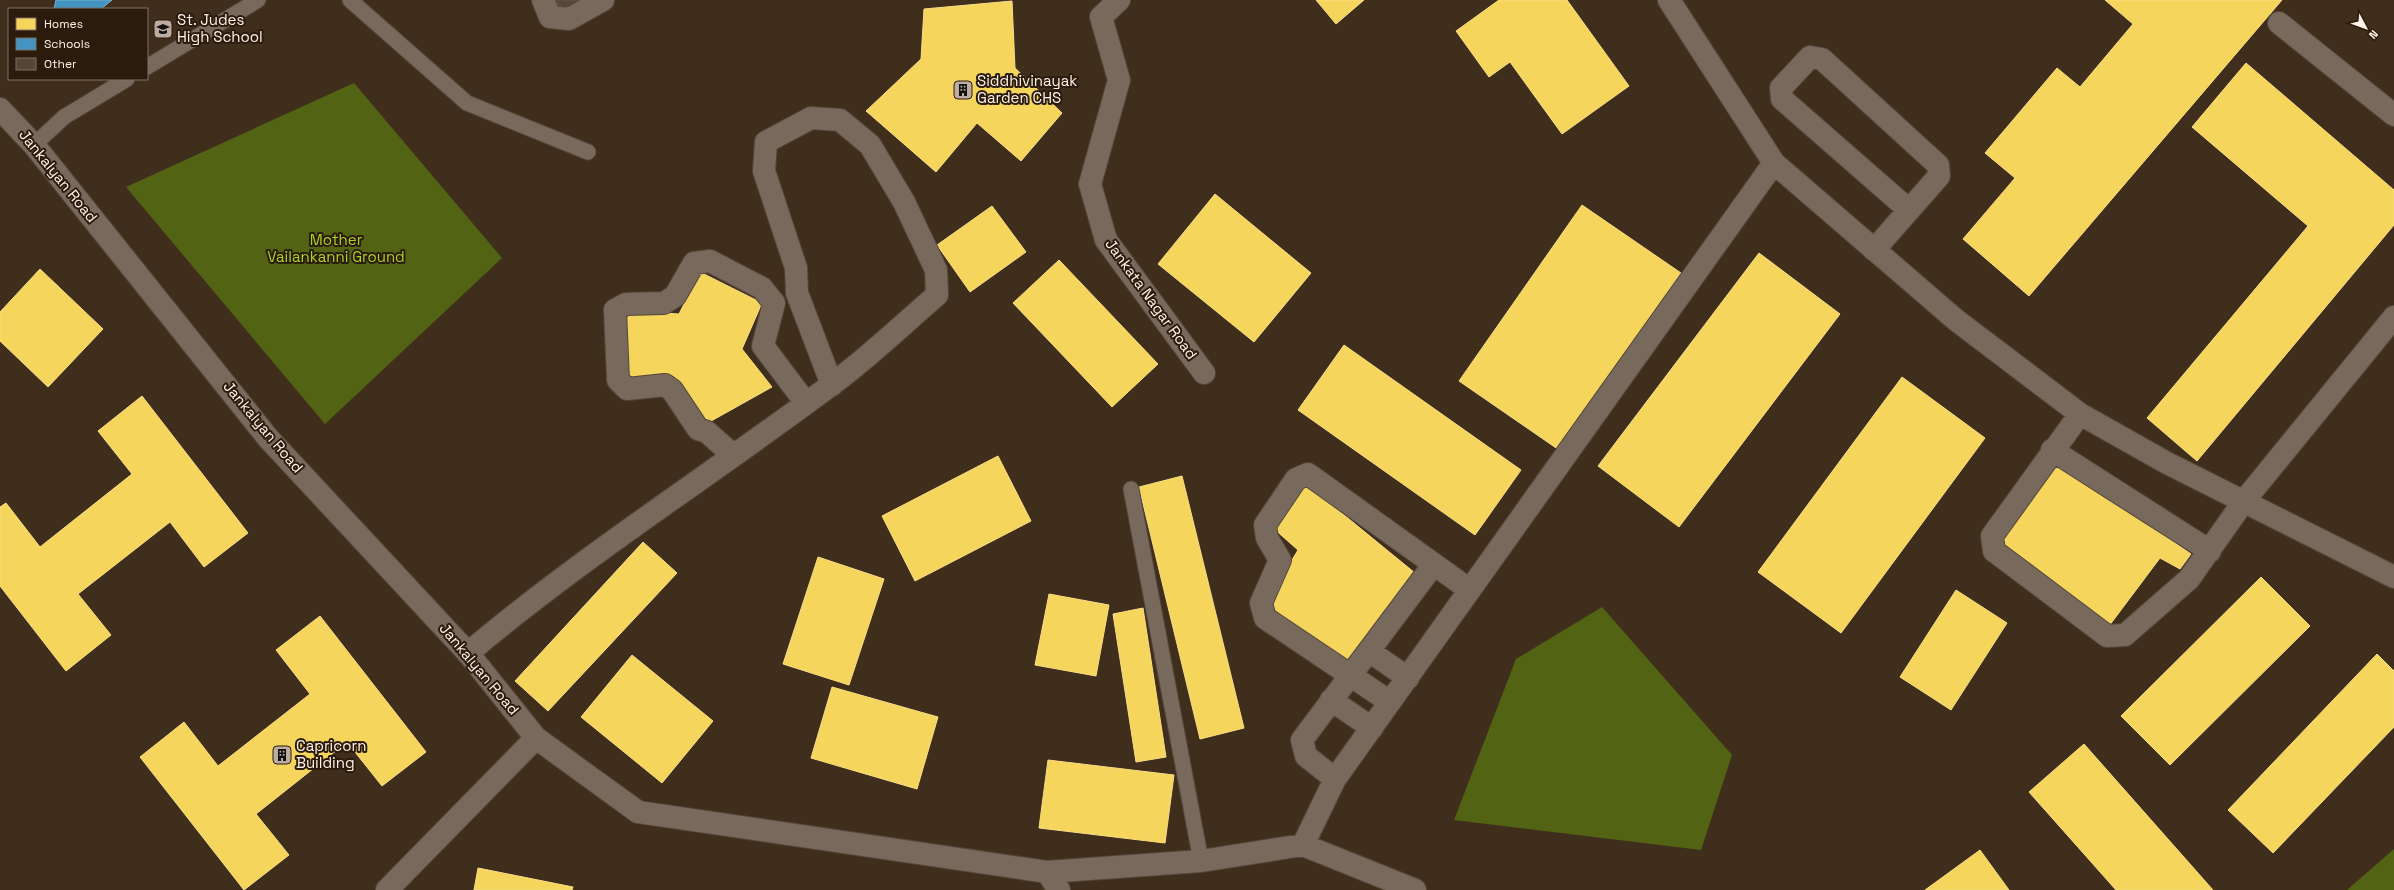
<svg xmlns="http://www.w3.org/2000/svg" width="2394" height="890" viewBox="0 0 2394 890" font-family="'Space Grotesk',sans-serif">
<rect width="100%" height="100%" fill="#402e1c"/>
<path fill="#536314" d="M354,83L502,258L325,424L126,187Z
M1602,607L1732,755L1701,850L1454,820L1516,659Z
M2394,849V890H2347Z"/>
<path fill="#f6d55c" stroke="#f9de86" d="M1316,0H1364L1336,24Z
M1499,0H1567L1629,86L1562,134L1510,62L1489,77L1456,31Z
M2105,0H2282L2029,296L1963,239L2015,178L1985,153L2057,68L2080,87L2133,24Z
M1012,1L1015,68L1062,113L1021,161L977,123L936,172L866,111L921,59L924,9Z
M2246,63L2394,190V225L2197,461L2147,418L2308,226L2192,127Z
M1215,194L1311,273L1254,342L1158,264Z
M1582,205L1681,273L1559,450L1459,381Z
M992,206L1026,252L970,292L937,245Z
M1759,253L1840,314L1679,527L1598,466Z
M1059,260L1158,364L1112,407L1013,303Z
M40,269L103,329L48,387L0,341V312Z
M700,272L762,303L742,349L772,387L704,425L674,376L623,381V311L679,314Z
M1344,345L1521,470L1475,535L1298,410Z
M1902,377L1985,438L1841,633L1758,572Z
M142,396L248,533L204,567L170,522L78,594L111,635L66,671L0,586V507L6,503L40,547L132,474L98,431Z
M998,456L1031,521L915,581L882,516Z
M2055,460L2191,554L2180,569L2160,558L2109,626L1999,542Z
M1182,476L1244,728L1200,739L1139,487Z
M1305,483L1415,573L1352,668L1271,611L1292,560L1298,550L1273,528Z
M643,542L677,573L548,711L515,681Z
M818,557L884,579L849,685L783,664Z
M2261,577L2310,626L2170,765L2121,716Z
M1956,590L2007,623L1951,710L1900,677Z
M1049,594L1109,605L1096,676L1035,665Z
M1143,608L1166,757L1136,762L1113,614Z
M320,616L426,752L382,786L347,742L256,814L289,855L244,890L140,757L184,722L218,766L310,694L276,650Z
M2377,654L2394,671V727L2273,853L2228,810Z
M632,655L713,721L662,783L581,717Z
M832,687L938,717L917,789L811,758Z
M2084,744L2213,890H2116L2029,792Z
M1048,760L1174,775L1165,843L1039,828Z
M1980,850L2009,890H1925Z
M478,868L573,887L572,890H474Z"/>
<path fill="#4393c3" stroke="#7bb0ce" d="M56,0H112L101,9H54Z"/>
<path fill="#554637" stroke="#645546" d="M556,0H589L562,13Z"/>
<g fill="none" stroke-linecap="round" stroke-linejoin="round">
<g stroke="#54473b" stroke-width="17">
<path id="service" d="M350,0L467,103L588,152
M147,67L258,0
M34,145L64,117L127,79
M1131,489L1201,861"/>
</g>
<g stroke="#54473b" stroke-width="24">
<path id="minor" d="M543,0L550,17L569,19L603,0
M1119,0L1101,17L1119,80L1090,184L1106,240L1204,373
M1669,0L1774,163L1956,320L2080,414L2167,463L2394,577
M2279,23L2394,115
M1874,250L1939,176L1938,165L1822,59L1810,57L1781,88L1782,99L1909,210
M2080,414L1992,536L1994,551L2107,636L2125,635L2189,579L2244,501L2394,317
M2052,450L2210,551
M733,455L707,432L698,429L672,390L665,385L627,389L618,380L615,310L626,304L664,303L675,296L694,263L710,261L762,288L774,303L763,346L806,403
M1369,651L1408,678
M468,653C583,556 711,475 831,385C868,358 902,325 937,295L936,270L904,202L870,145L840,120L811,118L766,142L764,171L796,268L797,293L832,385
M1331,700L1372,728
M1390,702L1265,618L1261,603L1280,560L1267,538L1265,525L1296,479L1308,474L1470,590
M1335,779L1306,756L1302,740L1434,564
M1303,845L1335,779L1774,163
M1047,872L1201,861L1303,845L1415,890"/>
</g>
<g stroke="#54473b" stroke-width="24">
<path id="tertiary" d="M0,109L34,145L268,438L468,653L536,738L638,812L1047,872L1059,890
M387,890L536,738"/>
</g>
<use href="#service" stroke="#77695b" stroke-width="15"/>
<use href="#minor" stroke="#77695b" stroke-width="22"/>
<use href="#tertiary" stroke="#77695b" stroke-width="22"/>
</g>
<defs>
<g id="school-square" transform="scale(1)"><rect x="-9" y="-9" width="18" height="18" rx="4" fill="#bcada0" stroke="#2a1b0d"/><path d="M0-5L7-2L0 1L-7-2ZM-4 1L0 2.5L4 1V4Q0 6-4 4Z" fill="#111"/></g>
<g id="building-square" transform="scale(1)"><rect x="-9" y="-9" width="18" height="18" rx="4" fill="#bcada0" stroke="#2a1b0d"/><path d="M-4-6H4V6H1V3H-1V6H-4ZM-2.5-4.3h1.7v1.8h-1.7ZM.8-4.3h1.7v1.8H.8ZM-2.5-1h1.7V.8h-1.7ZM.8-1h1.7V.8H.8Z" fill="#111"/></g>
</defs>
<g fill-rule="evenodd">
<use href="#school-square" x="163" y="29"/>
<use href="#building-square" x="963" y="90"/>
<use href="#building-square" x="282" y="755"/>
</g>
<g text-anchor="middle" stroke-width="4" stroke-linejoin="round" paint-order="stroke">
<g font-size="15" fill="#fff2e7" stroke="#2a1b0d" text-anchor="start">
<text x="177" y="25">St. Judes<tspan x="177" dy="17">High School</tspan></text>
<text x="977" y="86">Siddhivinayak<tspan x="977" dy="17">Garden CHS</tspan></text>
<text x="296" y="751">Capricorn<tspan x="296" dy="17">Building</tspan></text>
</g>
<g font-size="15" fill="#fff2e7" stroke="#2a1b0d">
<text transform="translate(58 176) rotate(51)" y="5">Jankalyan Road</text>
<text transform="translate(1151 299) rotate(54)" y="5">Jankata Nagar Road</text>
<text transform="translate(263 427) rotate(50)" y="5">Jankalyan Road</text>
<text transform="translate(479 669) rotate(50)" y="5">Jankalyan Road</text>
</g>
<g font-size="15" fill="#abd426" stroke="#2a1b0d">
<text x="336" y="245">Mother<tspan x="336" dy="17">Vailankanni Ground</tspan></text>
</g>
</g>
<rect x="8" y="8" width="140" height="72" fill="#2a1b0d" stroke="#7f7164"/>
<rect x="16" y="18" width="20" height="12" fill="#f6d55c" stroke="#7f7164"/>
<text x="44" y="28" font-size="12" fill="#fff2e7">Homes</text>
<rect x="16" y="38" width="20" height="12" fill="#4393c3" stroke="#7f7164"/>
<text x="44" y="48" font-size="12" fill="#fff2e7">Schools</text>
<rect x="16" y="58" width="20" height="12" fill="#554637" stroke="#7f7164"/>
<text x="44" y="68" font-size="12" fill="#fff2e7">Other</text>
<g transform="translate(2366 28) rotate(131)" stroke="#2a1b0d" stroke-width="3" paint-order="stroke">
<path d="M0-3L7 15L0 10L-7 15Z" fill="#fff2e7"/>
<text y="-6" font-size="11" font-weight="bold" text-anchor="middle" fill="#fff2e7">N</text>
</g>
</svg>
